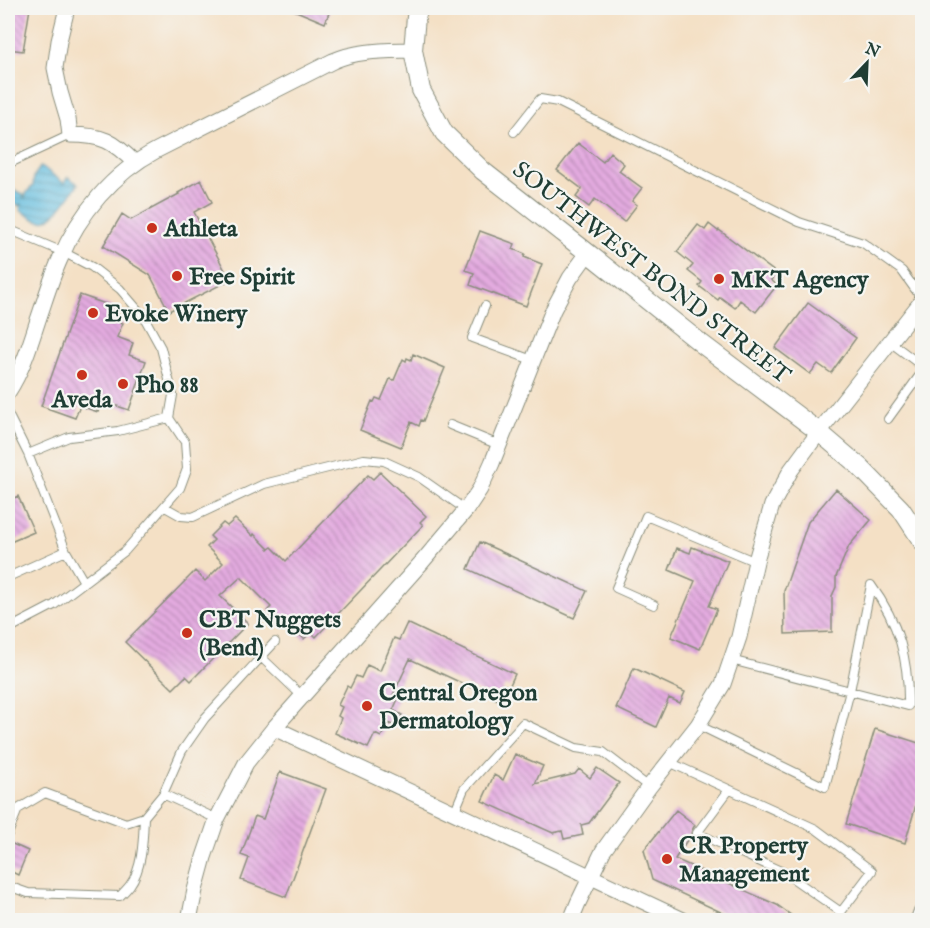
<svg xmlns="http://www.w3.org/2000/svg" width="930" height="928" viewBox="0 0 930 928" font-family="'IM FELL English',serif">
<defs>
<pattern id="water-rules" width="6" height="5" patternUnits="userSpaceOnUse" patternTransform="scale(1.5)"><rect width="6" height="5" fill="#60bcde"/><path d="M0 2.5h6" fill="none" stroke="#4f9ab5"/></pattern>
<pattern id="building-back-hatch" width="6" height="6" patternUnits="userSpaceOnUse" patternTransform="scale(1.5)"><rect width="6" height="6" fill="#e4abe0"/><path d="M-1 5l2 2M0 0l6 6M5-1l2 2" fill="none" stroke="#b88cb6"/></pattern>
</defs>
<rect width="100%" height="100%" fill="#f6f6f2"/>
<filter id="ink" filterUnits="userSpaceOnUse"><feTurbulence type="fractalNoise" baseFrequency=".0167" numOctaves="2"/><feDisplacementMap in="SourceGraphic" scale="12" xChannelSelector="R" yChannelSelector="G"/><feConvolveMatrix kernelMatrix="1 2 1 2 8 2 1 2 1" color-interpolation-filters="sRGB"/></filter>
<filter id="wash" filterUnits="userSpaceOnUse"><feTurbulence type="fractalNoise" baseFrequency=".008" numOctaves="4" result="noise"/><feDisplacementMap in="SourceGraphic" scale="24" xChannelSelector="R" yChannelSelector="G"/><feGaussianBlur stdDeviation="1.35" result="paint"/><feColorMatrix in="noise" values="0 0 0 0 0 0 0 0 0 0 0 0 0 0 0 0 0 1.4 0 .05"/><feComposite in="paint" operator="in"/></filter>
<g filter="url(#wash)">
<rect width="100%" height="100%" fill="#f4e0c5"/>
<path fill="url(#water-rules)" stroke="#407c89" stroke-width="1.5" d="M41,166L64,183L68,177L78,184C71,194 54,222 41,221C33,220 26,214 20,210L22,204H20L19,206L12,202L8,201V189L16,191L24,195L23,197L25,198L27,192L33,186L34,176Z"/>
<g id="blocks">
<path fill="url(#building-back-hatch)" d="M8,8H30L23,51L8,49Z
M289,8H331L325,23Z
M578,143L603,162L610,152L624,164L619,171L642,188L632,201L637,205L624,222L595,199L589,207L576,197L582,189L557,170Z
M201,180L212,202L194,212L230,280L169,311L150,275L103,246L122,214L131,220L179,194L178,193Z
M709,224L718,231L719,230L776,273L771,280L777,285L756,312L740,300L735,308L720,297L718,300L699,286L702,282L688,271L693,265L677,252L698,225L705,230Z
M480,231L515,244L513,249L525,254L524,257L542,264L526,306L470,285L474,273L465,270Z
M80,295L114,307L110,319L123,323L117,337L133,343L129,355L146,361L129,410L102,401L98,412L80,406L75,418L41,406Z
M808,303L856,338L831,373L818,364L810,374L775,348Z
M413,354L445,368L423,421L421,420L419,426L411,422L401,447L360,430L372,401L374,402L376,398L381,400L390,379L394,380L403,359L406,361L407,358L411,360Z
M380,472L426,516L420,522L423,525L316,637L311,632L304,639L289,624L285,627L268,610L271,607L241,577L220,596L248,623L191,681L186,676L173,689L125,642L195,571L205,581L223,563L207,547L214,540L210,536L223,523L227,526L235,519L253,536L254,534L269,549L272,547L286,561L368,475L373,479Z
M836,489L871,520L849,546L836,577V587L832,596V632L785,634L784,591L808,522Z
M18,496L34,532L8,543V501Z
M480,542L587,591L574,618L468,569Z
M692,547L728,561L709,606L717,609L700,649L671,637L695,581L669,570L677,548L690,553Z
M407,623L515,674L509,687L505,685L498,700L410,659L393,695L399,697L393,710L402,715L397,727L388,723L381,737L375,734L368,748L335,733L341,718L338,716L342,707L338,705L347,686L350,688L356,676L361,678L367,665L380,671L394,638L399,640Z
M634,668L685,692L680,703L669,698L656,727L616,708Z
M875,729L922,744V784L905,843L846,824Z
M515,754L543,766L535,784L575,774L579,769L590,778L597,768L619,783L589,823L581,825L583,835L564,839L562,831L553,833L482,801L494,775L503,780Z
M280,772L326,789L286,897L241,880L249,858L241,855L255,816L263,819Z
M676,810L695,825L692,830L691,834L675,859L777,905L799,921H740L652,880L644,850Z
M8,842L28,851L18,875L8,870Z"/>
</g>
</g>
<g filter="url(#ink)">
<use href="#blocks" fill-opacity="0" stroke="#8a8e7c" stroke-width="1.5"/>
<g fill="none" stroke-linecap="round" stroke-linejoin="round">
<g stroke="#8a8e7c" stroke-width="10">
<path id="service" d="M514,132L540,99L558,102L799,222L863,243L902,271L922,299
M8,164L70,135
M8,229L63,252L92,267L120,289L144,317L161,348L173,395L169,418L185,442L187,469L180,488L125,551L54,605L8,629
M485,306L472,338L532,360
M890,342L922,366
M8,414L28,454L66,551L8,577
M888,419L922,372
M450,425L499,445
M28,454L69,437L118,431L169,418
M165,507L181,516L193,517L264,484L364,459L384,461L419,477L466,510
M66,551L84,582
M654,605L616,588L646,516L756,562
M261,657L302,696
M698,725L825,787L850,691L871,585C899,623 909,660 908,706L731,660
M669,762L816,829L872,871L841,912L785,873L697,833L729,790
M163,794L217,819
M454,813L464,789L523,723L576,748L603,752L649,787
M8,834L18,809L45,793L126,823L144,817L163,794L182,751L205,718L275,642
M8,886L28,893L120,896C123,893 127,889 130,885C143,867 143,839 144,817"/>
</g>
<g stroke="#8a8e7c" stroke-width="17">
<path id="minor" d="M67,8L59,41L55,68L60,92L68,119L70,135C103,135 113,141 135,163
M8,392C22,371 30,345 38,320C45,300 51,279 60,259C79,214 113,173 157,150L333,61C358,50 385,51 413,50
M274,728L683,920
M189,920L195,890L204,857L217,819L246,763L274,728L422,562L466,510L480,489L492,463L553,310L570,278L588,253
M571,920L578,903L603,851L649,787L698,725L723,684L739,637L757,557L772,505L791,470L819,432L922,301"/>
</g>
<g stroke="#8a8e7c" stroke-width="20">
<path id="tertiary" d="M419,8L416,17L413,50L421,90L444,133L483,171L588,253L702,344L819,432L860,467L901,509L922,541
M920,920L922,914"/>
</g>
<use href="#service" stroke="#fff" stroke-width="8"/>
<use href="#minor" stroke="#fff" stroke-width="15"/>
<use href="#tertiary" stroke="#fff" stroke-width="18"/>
</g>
</g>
<g fill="#c8321e" stroke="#f6f6f2" stroke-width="2">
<circle cx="152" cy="228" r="6"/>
<circle cx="177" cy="276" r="6"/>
<circle cx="719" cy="279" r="6"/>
<circle cx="93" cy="313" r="6"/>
<circle cx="82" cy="375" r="6"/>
<circle cx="123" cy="384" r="6"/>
<circle cx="187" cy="633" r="6"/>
<circle cx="367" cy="706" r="6"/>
<circle cx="667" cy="859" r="6"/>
</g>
<g text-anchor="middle" stroke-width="4.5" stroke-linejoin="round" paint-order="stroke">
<g font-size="24" font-weight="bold" fill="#1f3d34" stroke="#f6f6f2" text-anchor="start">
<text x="164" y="236">Athleta</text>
<text x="189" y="284">Free Spirit</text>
<text x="731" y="287">MKT Agency</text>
<text x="105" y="321">Evoke Winery</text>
<text x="135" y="392">Pho 88</text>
<text x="82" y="407" text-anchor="middle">Aveda</text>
<text x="199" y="627">CBT Nuggets<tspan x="199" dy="28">(Bend)</tspan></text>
<text x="379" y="700">Central Oregon<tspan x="379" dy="28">Dermatology</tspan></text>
<text x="679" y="853">CR Property<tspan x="679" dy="28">Management</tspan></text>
</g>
<g font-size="24" fill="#1f3d34" stroke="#f6f6f2">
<text transform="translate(652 272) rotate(38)" y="8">SOUTHWEST BOND STREET</text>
</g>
</g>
<rect width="930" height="928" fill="none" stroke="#f6f6f2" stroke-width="30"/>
<g transform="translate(867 63) rotate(23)" stroke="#f6f6f2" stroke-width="4.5" paint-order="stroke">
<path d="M0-4.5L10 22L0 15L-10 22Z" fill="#1f3d34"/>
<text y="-9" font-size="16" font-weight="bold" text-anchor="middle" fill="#1f3d34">N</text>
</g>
</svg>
